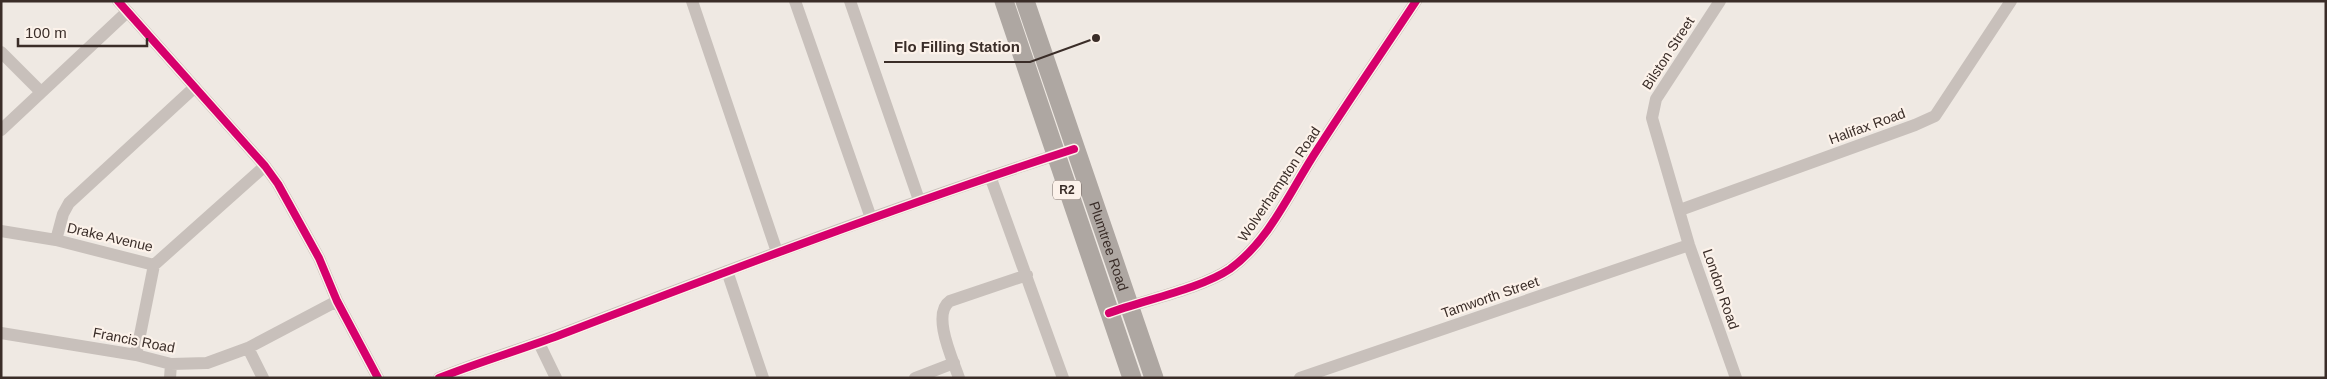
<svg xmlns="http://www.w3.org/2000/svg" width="2327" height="379" viewBox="0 0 2327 379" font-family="Arial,sans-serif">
<rect width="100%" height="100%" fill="#efe9e3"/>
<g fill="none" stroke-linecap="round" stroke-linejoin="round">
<path stroke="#c8c0bb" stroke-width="12" d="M118,1L265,166L278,184L319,258L337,301L378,378
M692,1L777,252
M795,1L871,218
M850,1L919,200
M1720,1L1656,99L1652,118L1689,245L1736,378
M1,52L41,92
M1,130L127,12
M990,176L1063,378
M1680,210L1915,125L1935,116L2011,1
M1,231L56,240L154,265L265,166
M56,240L63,214L69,203L195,87
M727,271L763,378
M1109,313C1144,300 1200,289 1230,269C1270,240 1290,191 1317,150C1349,100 1383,51 1416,1
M1,333L136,355L171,364L207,363L248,348L337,301
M539,343L556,378
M248,348L263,378
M136,355L154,265
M170,378L171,364
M439,378C480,361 522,349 564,333C729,270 894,207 1062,153
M915,378L954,363
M959,378C953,360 931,314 950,301L1027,275
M1300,378L1689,245"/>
<g stroke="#aea7a2" stroke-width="19">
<path d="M1004,1L1132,378"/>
<path id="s1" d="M1025,1L1154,378"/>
</g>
<g stroke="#fcf2ea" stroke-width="11">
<path id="cycleway" d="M118,1L265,166L278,184L319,258L337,301L378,378
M1109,313C1144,300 1200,289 1230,269C1270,240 1290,191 1317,150C1349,100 1383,51 1416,1
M439,378C479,362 520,350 560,335C730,270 901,205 1074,149"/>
</g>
<use href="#cycleway" stroke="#d6006c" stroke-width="8"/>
</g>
<g text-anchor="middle" stroke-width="4.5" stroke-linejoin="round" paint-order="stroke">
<rect fill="#fcf2ea" stroke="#746862" stroke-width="1" x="1053" y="180.5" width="28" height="19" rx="4"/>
<g font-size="12" font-weight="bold" fill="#3a2d28">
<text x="1067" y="194">R2</text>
</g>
<g font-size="14" fill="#3a2d28" stroke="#fcf2ea">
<text transform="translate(1668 53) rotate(-57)" y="5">Bilston Street</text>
<text transform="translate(1867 126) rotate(-20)" y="5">Halifax Road</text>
<text transform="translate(1279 184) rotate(-56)" y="5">Wolverhampton Road</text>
<text transform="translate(110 237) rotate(13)" y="5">Drake Avenue</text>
<text dy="5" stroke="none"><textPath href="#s1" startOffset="259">Plumtree Road</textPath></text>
<text transform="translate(1721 289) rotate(71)" y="5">London Road</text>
<text transform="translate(1490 297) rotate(-19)" y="5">Tamworth Street</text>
<text transform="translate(134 340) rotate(11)" y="5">Francis Road</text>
</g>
</g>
<path fill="none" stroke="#3a2d28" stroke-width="2" d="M1096 38L1030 62H884"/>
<circle fill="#3a2d28" stroke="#fcf2ea" stroke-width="2" cx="1096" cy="38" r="5"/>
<g font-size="15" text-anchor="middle" font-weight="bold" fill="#3a2d28" stroke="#fcf2ea" stroke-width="4.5" stroke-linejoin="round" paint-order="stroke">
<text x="957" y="52">Flo Filling Station</text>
</g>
<rect width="2327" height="379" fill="none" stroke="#3a2d28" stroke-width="5"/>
<path d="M18 38v8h129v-8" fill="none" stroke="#3a2d28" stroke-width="2.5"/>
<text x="25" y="38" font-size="15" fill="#3a2d28" stroke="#fcf2ea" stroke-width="4" paint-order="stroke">100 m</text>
</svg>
